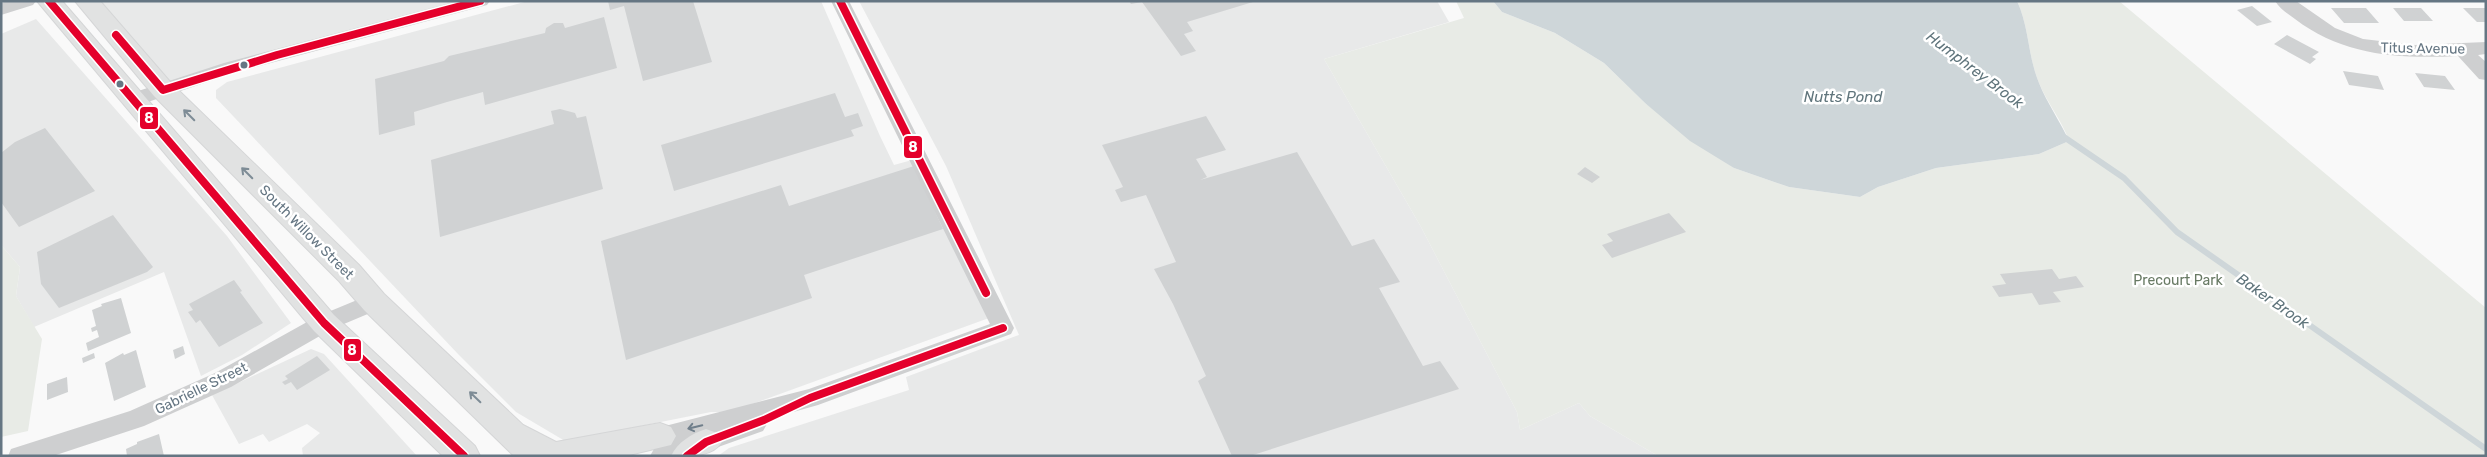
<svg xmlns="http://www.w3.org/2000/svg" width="2487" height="457" viewBox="0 0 2487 457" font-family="Rubik,sans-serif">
<rect width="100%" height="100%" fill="#f9f9f9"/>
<path fill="#e8e9e9" d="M87,1H481L163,90Z
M528,1H821L880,136L894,165L912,160L989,318L730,412H711L565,441L516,412L458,354L216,98V90L227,82Z
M859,1H1437L1449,22L1324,59L1421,227L1517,412L1520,430L1579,403L1590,416L1658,456H718L729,448L909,390L906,377L1019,335L946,166Z
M36,19L227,236L291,323L242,355L201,376L164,272L34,327L16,296L20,267L1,245V34Z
M311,349L324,354L417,456H303L302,448L320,433L307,424L269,442L263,434L239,444L212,395Z"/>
<path fill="#e8ebe6" d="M1456,1H1493L1502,12L1555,33L1604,63L1645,103L1734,168L1789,187L1860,197L1878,187L1936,168L2039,154L2069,141C2062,120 2047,103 2039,83C2028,57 2029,26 2017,1H2119L2486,308V456H1658L1590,416L1579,403L1520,430L1517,412L1421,227L1324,59L1464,18Z
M1,245L20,267L16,296L42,339L28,431L1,437Z"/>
<path fill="#ced6d9" d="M1493,1H2017C2029,26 2028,57 2039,83C2047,103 2060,121 2069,141L2039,154L1936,168L1878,187L1860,197L1789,187L1734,168L1690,141L1645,103L1604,63L1555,33L1502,12Z"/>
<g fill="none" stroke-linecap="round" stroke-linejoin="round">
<path stroke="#ced6d9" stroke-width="6" d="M2064,137L2124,178L2177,232L2486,449"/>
</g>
<path fill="#d0d2d3" d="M608,1H693L712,62L643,81L624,6L610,10Z
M1129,1H1253V2L1187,22L1193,31L1184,34L1196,51L1181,56L1142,2L1131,4Z
M2252,6L2272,22L2257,26L2237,10Z
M2331,8H2366L2379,23H2344Z
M2393,8H2421L2433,21H2404Z
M2463,8H2486V22H2477Z
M604,17L617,68L485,105L483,92L447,102L414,112L415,125L379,135L375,79L444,61L449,56L545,33L546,28L554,23H563L565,28Z
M2287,35L2319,52L2312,57L2316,59L2310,64L2274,44Z
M2343,71L2378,76L2384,90L2349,85Z
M2415,73L2445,76L2455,90L2424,87Z
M835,93L845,117L858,113L863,126L851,130L854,136L674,191L661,145Z
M560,109L575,113L577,118L586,116L603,189L440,237L431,160L554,124L551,111Z
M1206,116L1226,150L1196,159L1207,177L1200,180L1297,152L1352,246L1374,239L1400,282L1379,288L1423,366L1440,361L1459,389L1250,456H1232L1198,381L1206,376L1173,304L1154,269L1176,262L1146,195L1121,202L1115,190L1123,187L1102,145Z
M45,128L95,191L19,227L1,202V153L15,142Z
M914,166L943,229L804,275L812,298L626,360L601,241L781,185L789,206Z
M1585,167L1600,177L1592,183L1577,174Z
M1669,213L1686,232L1612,258L1602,245L1613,241L1607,234Z
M113,215L153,267L147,272L59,308L41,284L37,252Z
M2052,269L2059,279L2076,276L2084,287L2053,292L2061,302L2039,305L2032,293L1999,297L1992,286L2006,284L2000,274Z
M234,280L242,291L240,292L263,323L219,347L200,320L196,323L188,312L193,310L189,304Z
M121,298L131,333L88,351L86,343L99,337L97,330L92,332L91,328L96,326L92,310L102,306L101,304Z
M183,346L185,354L175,359L173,350Z
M136,350L146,387L114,401L105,363L123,353L124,355Z
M94,353L95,358L83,363L82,358Z
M317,356L330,370L297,390L291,382L285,385L282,382L288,379L285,376Z
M67,377L68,392L47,400V384Z
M159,434L164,456H127L126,449L137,444V442Z"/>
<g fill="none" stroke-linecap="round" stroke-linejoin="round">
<g stroke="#d5d6d7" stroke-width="2">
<path id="primary" d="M37,1H62L334,315L475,446L480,456H443L314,331Z
M75,1H100L172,84L359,265L384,294L523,425L556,442L660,423L671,427L676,436L671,445L625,456H514L364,310L339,281L154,96Z
M706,429L717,433L722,442C712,457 692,456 671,456C678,442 691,434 706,429Z"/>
</g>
<path fill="#cecfd0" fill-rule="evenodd" d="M7,1H36L33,5L1,15V3Z
M458,1H490L487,5L237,72L133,107L126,105L123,100L126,95L224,63Z
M831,1H849L1014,328L1011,334L818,405L765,420L767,424L763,431L693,456H650L654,449L647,450L638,447L635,440L638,433L809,389L990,324Z
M2275,1H2296L2335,28L2363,39L2415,45L2486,42V54L2478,55L2486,62V80L2479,79L2458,56C2400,59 2343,56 2295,19C2288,14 2280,9 2275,1Z
M374,293L382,296L385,302L382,308L332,329L231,387L144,426L53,456H8L11,449L130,411L215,373L316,317Z"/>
<use href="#primary" fill="#e1e2e2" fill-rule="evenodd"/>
<g stroke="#fff" stroke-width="11">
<path id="bus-1" d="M49,1L324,323L464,456
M840,1L986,293
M116,35L163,90L277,55L480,1
M687,456L706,442L764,420L810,398L1003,328"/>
</g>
<use href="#bus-1" stroke="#e4002b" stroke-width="8"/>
</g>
<defs><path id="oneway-shaft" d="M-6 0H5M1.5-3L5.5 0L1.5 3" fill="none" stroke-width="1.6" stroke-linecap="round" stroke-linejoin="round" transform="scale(1.25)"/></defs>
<g stroke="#7e8c96">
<use href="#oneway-shaft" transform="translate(189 115) rotate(-135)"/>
<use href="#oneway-shaft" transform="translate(247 173) rotate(-135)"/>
<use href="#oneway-shaft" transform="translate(475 397) rotate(-136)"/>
</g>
<use stroke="#707f8b" href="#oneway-shaft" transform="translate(695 427) rotate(166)"/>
<g fill="#657683" stroke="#fff" stroke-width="2">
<circle cx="244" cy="65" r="4.5"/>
<circle cx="120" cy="84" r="4.5"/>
</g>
<g text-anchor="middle" stroke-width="5" stroke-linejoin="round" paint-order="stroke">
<g font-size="14" fill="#657683" stroke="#fff">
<text transform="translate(2423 48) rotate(1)" y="5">Titus Avenue</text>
<text transform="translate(307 232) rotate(45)" y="5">South Willow Street</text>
<text transform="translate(201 388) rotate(-26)" y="5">Gabrielle Street</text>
</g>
<g font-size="14" fill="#687a64" stroke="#fff">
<text x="2178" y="285">Precourt Park</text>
</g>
<g font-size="15" font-style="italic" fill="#60757c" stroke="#fff">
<text transform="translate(1975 70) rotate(37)" y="5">Humphrey Brook</text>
<text x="1843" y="102">Nutts Pond</text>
<text transform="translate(2273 301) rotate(35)" y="5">Baker Brook</text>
</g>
</g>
<g stroke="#fff" stroke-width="2">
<rect x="139" y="106" width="20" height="24" rx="5" fill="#e4002b"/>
<rect x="903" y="135" width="20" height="24" rx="5" fill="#e4002b"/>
<rect x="343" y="338" width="19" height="24" rx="5" fill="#e4002b"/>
</g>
<g font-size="14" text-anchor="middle" font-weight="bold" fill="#fff">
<text x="149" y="123">8</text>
<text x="913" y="152">8</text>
<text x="352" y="355">8</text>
</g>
<rect width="2487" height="457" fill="none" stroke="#657683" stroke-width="5"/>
</svg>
